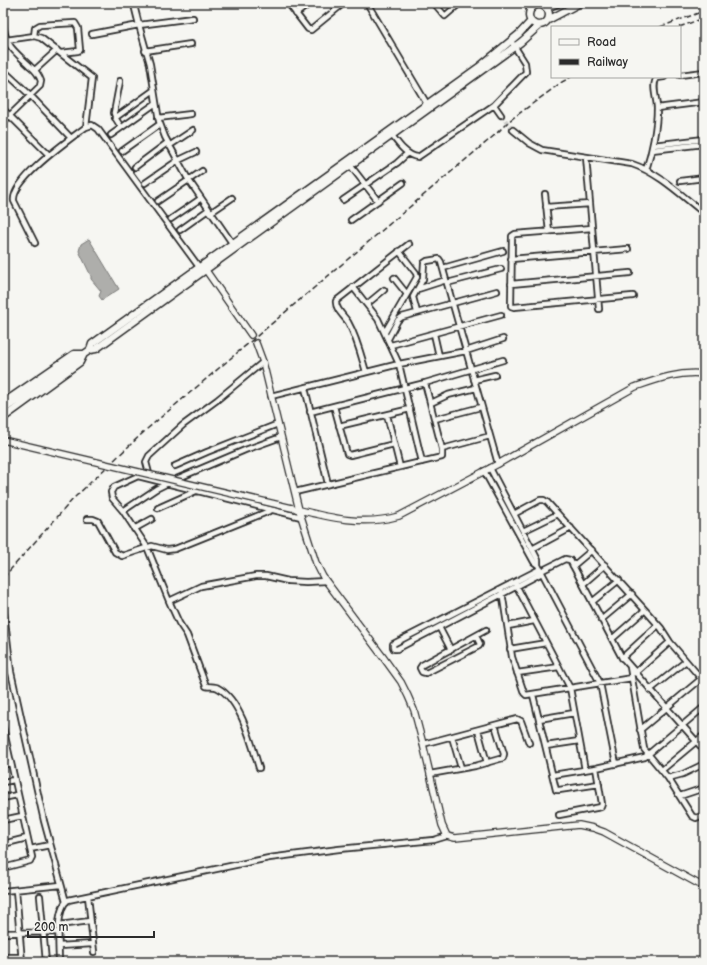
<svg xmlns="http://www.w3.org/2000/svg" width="707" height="965" viewBox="0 0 707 965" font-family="'Balsamiq Sans',sans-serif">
<rect width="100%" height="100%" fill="#f6f6f2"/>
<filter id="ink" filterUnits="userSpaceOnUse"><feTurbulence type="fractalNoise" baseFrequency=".025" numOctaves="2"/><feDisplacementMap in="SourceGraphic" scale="8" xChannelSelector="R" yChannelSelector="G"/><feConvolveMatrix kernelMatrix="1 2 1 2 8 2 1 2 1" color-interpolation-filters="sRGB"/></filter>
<g filter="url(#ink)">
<path fill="#aeaeab" stroke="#7a7a78" d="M89,239L119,289L102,300L99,296L101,291L91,279V276L79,251L81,244Z"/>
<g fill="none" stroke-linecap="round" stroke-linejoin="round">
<path stroke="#cdcdca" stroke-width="4.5" stroke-dasharray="4.5 2" stroke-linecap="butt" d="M501,115L513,130"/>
<g stroke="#2b2b2b" stroke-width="8">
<path id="minor" d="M288,3L308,29L311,30L344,3
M367,3L427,104
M434,3L445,16L460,3
M525,3L531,10
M536,3L537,5
M296,14L310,3
M193,18L139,25L150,64L159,121L165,137L188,179L232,243
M3,19C4,45 12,49 30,66C35,70 39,75 41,81L40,86L3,122
M92,34L139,25L134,5L144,3
M34,36L35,28L40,25L75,23L78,28L80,50L78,51L61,53
M3,45L6,40L34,36L41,38L92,78L86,127
M145,51L191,44
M3,70L30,95L71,138
M35,70L57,50
M680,75L704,72
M120,81L114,113L116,119L121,127
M494,105L501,115
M657,108L704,102
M3,109L49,155
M115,118L154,90
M158,118L191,114
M513,130L529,143L542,150L632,164C659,173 682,196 704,213
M391,134C397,142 407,157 418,157L494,105L526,72L525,63L513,44
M111,135L156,103
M653,145L704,139
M169,146L193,130
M652,150L704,144
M122,151L160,124
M586,157L599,309
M350,165L378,201
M135,167L167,143
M646,170C652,152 657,127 657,108C657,99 651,85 657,78L664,77
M680,181L704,178
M145,183L177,161L196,152
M545,194L549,232
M343,200L397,163L408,153
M158,201L202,171
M546,207L590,204
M210,213L232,198
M171,219L200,199
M351,220L403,183
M592,228L515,234L512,236L511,306L514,307L633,296
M180,230L208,210
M35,243L14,201C11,180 70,139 86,127L92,125L98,129L199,267
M511,259L628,249
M443,268L503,251
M394,278L406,293
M447,283L501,269
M511,284L630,273
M353,287L378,319L399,364L422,462
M418,289L446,280
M367,304L384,290
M417,312L413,297L423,279L424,263L427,261L439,259L441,262L446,280L498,464
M385,332L417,277L416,273L399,251
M434,334L439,356
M388,339L398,320L402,317L497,291
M391,345L501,315
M366,372C361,355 357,338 348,322C344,316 335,309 336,301L409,244
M474,380L495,375
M305,388L328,484
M271,396L399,364L466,351L503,339
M431,403L448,395L476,388
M334,406L347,454L350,455L394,444
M310,412L425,383L503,360
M387,415L400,467
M435,419L481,407
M339,426L410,409
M442,449L490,436
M175,466L207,452L278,424
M490,468L538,560V565
M484,471L534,562L538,565L600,683L616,764
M150,477L146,462L149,456L183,425L217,400L263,362
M174,480L245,450L281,437
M295,492L442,457V449L425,383
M158,508L196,491
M123,511L156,489L168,483
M514,514L540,500H544L547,502L645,610L661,628L670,642L704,682
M87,519H93L98,521L115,552L122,556L152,546L167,550L175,549L272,510
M134,529L152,519
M523,531L558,514
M532,549L571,528
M573,566L592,550
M540,569L393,644V647L394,649H397L542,573
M541,571L565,559L570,560L621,656L704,750
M583,584L605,565
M516,585L570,688L585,770
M502,592L512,657L524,693L526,695L632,678
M169,601L201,586L256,576H266L288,581L306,582L326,581
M592,602L619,580
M3,604L11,672L44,821L66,902
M601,620L632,594
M508,626L534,621
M439,627L451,650
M476,636L480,644L479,646L426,673L422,672L420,668L422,665L486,630
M612,639L645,610
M510,649L546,643
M622,658L658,625
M630,667L644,749L668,778L692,816L696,818L704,815
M517,673L559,667
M635,673L670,642
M650,690L686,661
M533,695L556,790H559L599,784
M539,719L574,713
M3,727L32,857L30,861L3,868
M478,730L487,763
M640,730L701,679
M452,737L461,768
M423,744L517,719L521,721L529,743
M546,746L579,741
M3,765L10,763
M259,768C252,745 241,700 218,688C215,686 210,687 206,686L187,635L179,623L169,601L147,547L123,511L112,498L111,492L114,487L138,476L301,517
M662,770L704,735
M430,774L475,766L503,758L504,754L495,725
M553,775L596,768L645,757L704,707
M668,778L683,774L704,764
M3,782L14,780
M680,796L704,788
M3,798L17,795
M559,815L601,807L602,804L596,768
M3,820L22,816
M3,844L27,838
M30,849L50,845
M16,890L22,962
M3,891L61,885
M40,896L46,962
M88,896L94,952
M59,925L90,921
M3,933L59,932
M59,946L93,944
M3,957H21
M59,962C59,947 55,909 68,900L269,858L339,849L434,840L447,836"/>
</g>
<g stroke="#2b2b2b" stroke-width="8">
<path id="major" d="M205,269L251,335
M256,343L263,362L299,510L316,563L323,577L383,657L401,682L408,696L414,710L423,744L442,825L447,836L455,838L579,825L593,828L604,832L704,887
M296,509C330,518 364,526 399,516L498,464L635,387C658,379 680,371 704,374"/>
</g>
<g stroke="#2b2b2b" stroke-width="9">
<path id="highway" d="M529 15a10 10 0 1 1 20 0a10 10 0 1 1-20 0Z
M546,8L559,3
M548,20L580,3
M90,350L92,344L479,67L519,34L531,21
M3,403L74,354H84L80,362L3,418
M3,410L90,350L96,349L521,42L540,25"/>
</g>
<use href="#minor" stroke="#f6f6f2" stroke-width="4.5"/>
<use href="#major" stroke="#f6f6f2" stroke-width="5.5"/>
<use href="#highway" stroke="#f6f6f2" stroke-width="6"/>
<path stroke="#2b2b2b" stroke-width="1.5" stroke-dasharray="6 3" stroke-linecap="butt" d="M660,27L704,11
M679,27L704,18
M3,578L74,498L147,429L496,134L509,121L562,82L571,77"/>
<g stroke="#2b2b2b" stroke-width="8" stroke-linecap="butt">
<path id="major-bridge" d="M3,440L292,508"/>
</g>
<use href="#major-bridge" stroke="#f6f6f2" stroke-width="5.5"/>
</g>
</g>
<rect width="707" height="965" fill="none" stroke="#f6f6f2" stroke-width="16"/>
<rect x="8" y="8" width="691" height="949" fill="none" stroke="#2b2b2b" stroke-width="1.5" filter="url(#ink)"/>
<rect x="551" y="26" width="130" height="52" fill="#f6f6f2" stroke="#a5a5a2"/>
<rect x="559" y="39" width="20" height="6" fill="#f6f6f2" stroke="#a5a5a2"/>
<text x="587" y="46" font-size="12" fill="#2b2b2b">Road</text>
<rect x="559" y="59" width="20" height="6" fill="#2b2b2b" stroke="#a5a5a2"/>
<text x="587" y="66" font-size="12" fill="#2b2b2b">Railway</text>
<path d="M28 931v6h126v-6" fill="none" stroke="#2b2b2b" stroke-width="2"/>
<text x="34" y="931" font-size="12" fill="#2b2b2b" stroke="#f6f6f2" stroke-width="3" paint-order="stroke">200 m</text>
</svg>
